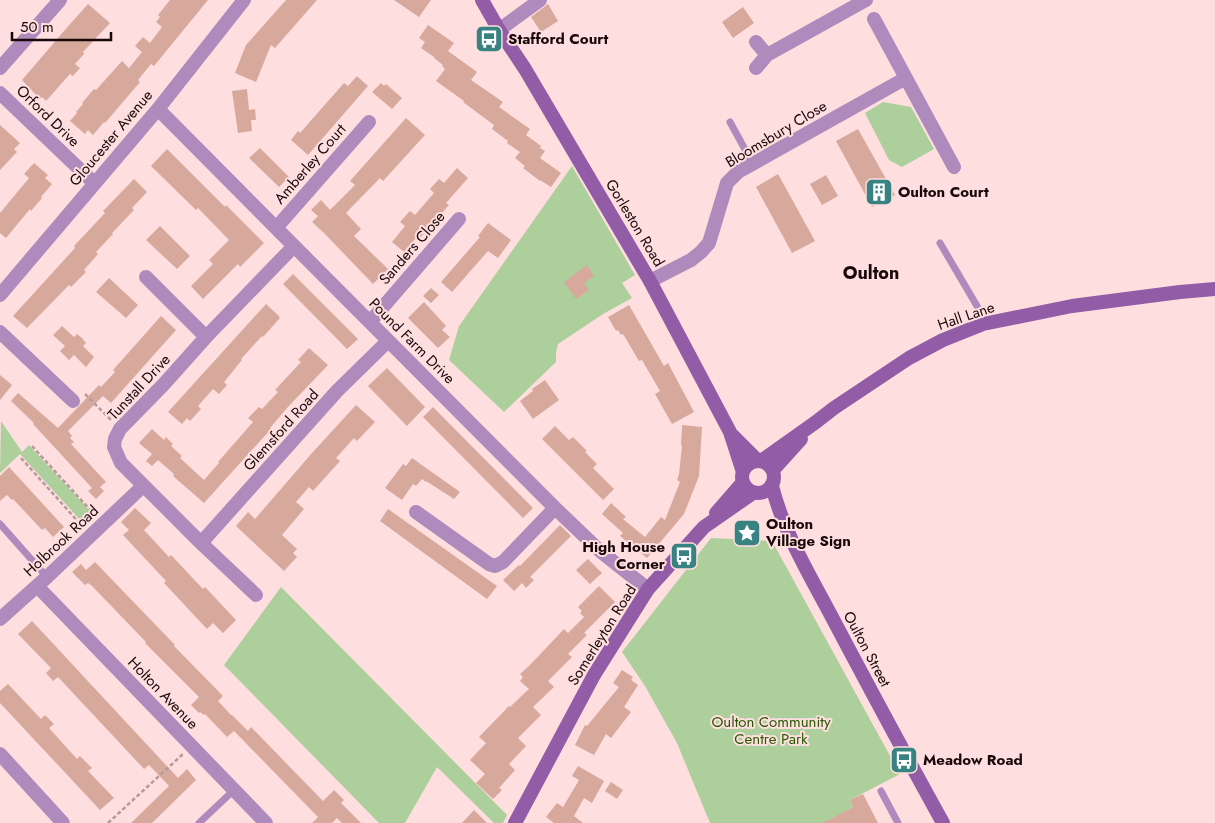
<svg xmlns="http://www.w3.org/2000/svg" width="1215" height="823" viewBox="0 0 1215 823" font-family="Jost,sans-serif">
<rect width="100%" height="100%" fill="#fededf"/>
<path fill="#accf9c" d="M883,102L911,107L934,149L902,167L889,160L865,113Z
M572,166L635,275L622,283L632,298L603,314L558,344L556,353V362L504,412L449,360L459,326Z
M1,421L22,452L29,445L92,513L82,522L20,454L0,473Z
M711,538L772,541L900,774L850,800L853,807L824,823H710L677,743L645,686L622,652Z
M281,587L507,815L503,823H494L437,767L405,823H379L224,665Z"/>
<path fill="#d7a99c" d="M170,0H208L154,66L151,64L138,80L140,82L105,123L104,122L93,135L88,130L85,134L70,121L77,113L76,112L83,104L82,103L94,89L96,90L122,61L129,68L142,52L135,46L143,37L150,43L162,27L156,22L160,17L158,15Z
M286,0H317L275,48L271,45L256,82L235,73L246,45Z
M394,0H431L419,17Z
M88,4L110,23L83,52L84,54L75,64L80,68L73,76L70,74L46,101L42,97L40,99L22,80L64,31Z
M548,4L558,21L541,32L531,17Z
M743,7L754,23L733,38L722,22Z
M428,25L454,43L448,51L477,72L471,80L503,102L499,107L530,129L526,135L541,146L540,148L545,151L540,158L561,173L551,187L540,180V181L523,168L525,166L515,158L520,152L507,143L508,141L492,129L494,125L463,102L464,101L436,81L445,69L442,66L443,65L434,58V57L421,48L425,42L419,38Z
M357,76L368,86L308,155L291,140L298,131L300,133L344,83L348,86Z
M381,83L384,86L386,84L402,98L392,109L372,92Z
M247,89L249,110L255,109L256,120H251L252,131L238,133L232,91Z
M406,118L425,135L383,181L380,178L346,213L361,229L354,236L388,269L373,284L324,233L312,222L318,216L311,210L321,200L330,210L355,185L350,181Z
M0,125L20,143L14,149L17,152L0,170Z
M858,129L895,195L872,207L836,141Z
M260,148L289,177L279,187L249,158Z
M167,149L225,207L226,205L264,243L240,267L238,264L203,299L191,286L213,264L209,260L229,240L198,208L196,210L151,166Z
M34,163L48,175L45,178L52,184L41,197L42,198L31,211L30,209L6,238L0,233V213L29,178L24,174Z
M457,168L468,178L446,203L449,205L419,239L417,237L404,252L392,242L405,226L400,222L410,211L415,215L434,193L430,189L439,179L444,183Z
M778,174L815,241L792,253L756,187Z
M826,175L838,196L822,205L810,184Z
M134,179L147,192L132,208L134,210L112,233L113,234L96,252L98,254L84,270L86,272L71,287L69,285L27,328L13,316L75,248L74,246L105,213L103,211Z
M488,223L511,240L498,258L488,251L452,292L441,282L480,237L478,236Z
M160,226L190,256L177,269L146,240Z
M587,265L594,276L584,283L589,290L576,299L564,282Z
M293,274L358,339L347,349L283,284Z
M109,278L138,305L126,318L96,292Z
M431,288L439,295L431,303L423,296Z
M424,302L446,326L442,330L450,337L438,348L408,318Z
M266,304L279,316V317L280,318L263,337L262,336L241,359L242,360L224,382L227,385L219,394L213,389L198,406L201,409L190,421L187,418L182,424L168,412Z
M629,305L664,366L668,363L694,412L672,424L655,394L660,391L642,360L639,361L623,334L621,335L618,330L616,331L608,317Z
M161,316L176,330L111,403L103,396L68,431L72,436L70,438L74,442L71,444L106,482L100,487L104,491L96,499L88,491L92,488L33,424L34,423L11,401L18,393L58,428L99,385L101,387L115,372L113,370Z
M62,326L74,337L77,334L82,338L86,343L83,346L94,357L86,367L74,355L69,360L60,351L65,346L53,335Z
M309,348L328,365L287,408L270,428L271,429L204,503L173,476L174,474L158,460L152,466L146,461L152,454L139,443L152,429L164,440L166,437L173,444L171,446L182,456L180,458L204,480L219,463L218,462L253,422L248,418L259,407L262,409L278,392L275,390L301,362L298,360Z
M387,368L425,407L407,426L368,386Z
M0,375L12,385L0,400Z
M545,380L559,400L533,419L520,401L533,391L532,389Z
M356,405L375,422L357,441L354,438L336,458L340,461L313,491L309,487L296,502L304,509L282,535L297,549L293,553L297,557L284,571L236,526L248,512L255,519L312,453Z
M433,407L533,508L523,518L423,417Z
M682,425L702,427L699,476L684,514L647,558L620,536L623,533L602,514L611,503L626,517L623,519L645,537L661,517L665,520L680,482L677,480L679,474L682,446L681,445Z
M555,426L569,440L573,437L587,451L585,452L597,464L593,468L614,489L603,500L542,439Z
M412,458L460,492L454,499L426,481V482L422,479L416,486L413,484L402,500L385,488L403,464L406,466Z
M9,467L64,527L53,537L45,528L42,530L13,499L12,500L7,495L0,501V476Z
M135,508L151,523L144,530L169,557L171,555L203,589L205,587L236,620L223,633L213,623L207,629L164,583L166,581L123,535L129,530L121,522Z
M388,509L497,586L487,599L380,521Z
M560,525L571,536L530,577L534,580L526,588L522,583L514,591L503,580L519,565L520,566Z
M588,559L602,573L590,584L576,570Z
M95,562L175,645L174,646L223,696L218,701L231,715H232L248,731L251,727L323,801L334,790L344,800L341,803L361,823H342L337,818L332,823H312L318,817L234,731L227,737L205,714L204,715L200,712L199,713L191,705L199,697L145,643L146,642L92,586L88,583L85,585L72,572L81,564L86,570Z
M599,586L615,602L584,633L587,635L568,654L572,657L548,681L554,687L533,707L541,715L518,738L526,746L509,764L515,770L499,788L502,790L493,799L476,783L485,774L470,760L486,743L479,737L509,706L510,707L529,689L520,681L523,677L520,674L530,665L564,629L568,633L584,617L580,613L582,611L578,607Z
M32,621L178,778L187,769L196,780L152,823H131L169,786L149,765L144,769L58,677L53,681L46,673L51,668L18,634Z
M622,670L633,677L631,680L638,685L624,707L631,712L611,738L606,734L594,755L575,745L585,725L587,726L619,687L613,683Z
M8,684L41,719L45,715L54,724L49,728L77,759L80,756L92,768L88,771L114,798L100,810L0,703V691Z
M578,766L604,781L592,803L584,798L574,816L583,823H554L546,817L557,803L563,807L579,780L572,776Z
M611,782L623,790L617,799L605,791Z
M863,794L878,823H823L853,807L850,800Z
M474,810L487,823H462Z"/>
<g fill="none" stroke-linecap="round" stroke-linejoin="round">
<path stroke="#b59a9b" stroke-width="2.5" stroke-dasharray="4 2.5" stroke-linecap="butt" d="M85,394L111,420
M32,446L94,514
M21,458L82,526
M108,823L183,754"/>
<path stroke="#af8abd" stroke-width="7" d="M730,122L753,164
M940,243L987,323
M0,524L47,577
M881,791L898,823
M199,823L234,790"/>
<path stroke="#af8abd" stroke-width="14" d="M874,19L954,167
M499,30L540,0
M756,42L767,55L866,0
M0,68L60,0
M756,68L767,55
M0,93L94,183
M158,109L294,246L555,508L600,551L648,589
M276,228L369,122
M146,277L206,337
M650,281L691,260L701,252L709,243L727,183L738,172L906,78
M0,295L158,109L244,0
M370,322L459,219
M0,332L73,401
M416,512L489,564L495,566L503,562L555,508
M201,543L337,391L388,341
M37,586L266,823
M256,595L201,543L121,463L114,447L115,439L120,429L164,384L206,337L294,246
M0,619L47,577L143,486
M0,754L63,823"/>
<path stroke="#925ca7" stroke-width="14" d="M482,0L499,30L525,69L650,281L730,432L743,472
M732,435L758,461
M742 477a16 16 0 1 1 32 0a16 16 0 1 1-32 0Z
M761,461L816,422L834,408L909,358L943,340L983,324L1072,306L1180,292L1215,289
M773,470L801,439
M772,486C784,534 811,577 834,621C870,689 906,756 943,823
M716,513L743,482
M515,823L594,675L648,589L704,527L753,493"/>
</g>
<defs>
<g id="bus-square" transform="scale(1.4375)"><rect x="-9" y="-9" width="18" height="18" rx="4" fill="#398282" stroke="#fededf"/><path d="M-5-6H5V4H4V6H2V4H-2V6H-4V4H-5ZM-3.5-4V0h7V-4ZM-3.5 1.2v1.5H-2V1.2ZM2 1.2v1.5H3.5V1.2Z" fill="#fff"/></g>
<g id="building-square" transform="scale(1.4375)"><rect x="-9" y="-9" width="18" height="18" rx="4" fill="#398282" stroke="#fededf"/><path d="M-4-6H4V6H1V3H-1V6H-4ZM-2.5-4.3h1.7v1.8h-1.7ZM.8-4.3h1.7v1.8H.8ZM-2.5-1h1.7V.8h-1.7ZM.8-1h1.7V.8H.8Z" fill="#fff"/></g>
<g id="sight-square" transform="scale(1.4375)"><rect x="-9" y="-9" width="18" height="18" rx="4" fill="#398282" stroke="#fededf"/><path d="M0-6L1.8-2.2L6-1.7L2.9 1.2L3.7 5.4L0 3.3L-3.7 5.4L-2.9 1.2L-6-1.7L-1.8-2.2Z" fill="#fff"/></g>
</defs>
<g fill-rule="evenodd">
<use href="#bus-square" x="489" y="39"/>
<use href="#building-square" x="879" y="192"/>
<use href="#sight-square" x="747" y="533"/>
<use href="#bus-square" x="684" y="556"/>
<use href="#bus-square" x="904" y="760"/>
</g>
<g text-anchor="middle" stroke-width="4" stroke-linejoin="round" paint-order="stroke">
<g font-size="15" font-weight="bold" fill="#180809" stroke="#fededf" text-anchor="start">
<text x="508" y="44">Stafford Court</text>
<text x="898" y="197">Oulton Court</text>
<text x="766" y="529">Oulton<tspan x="766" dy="17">Village Sign</tspan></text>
<text x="665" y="552" text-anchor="end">High House<tspan x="665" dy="17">Corner</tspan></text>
<text x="923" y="765">Meadow Road</text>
</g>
<g font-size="15" fill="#180809" stroke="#fededf">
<text transform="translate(48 116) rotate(44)" y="5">Orford Drive</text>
<text transform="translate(776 134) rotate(-31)" y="5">Bloomsbury Close</text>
<text transform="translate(111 138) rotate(-50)" y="5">Gloucester Avenue</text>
<text transform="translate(310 164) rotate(-49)" y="5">Amberley Court</text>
<text transform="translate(635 223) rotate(59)" y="5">Gorleston Road</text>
<text transform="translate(412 248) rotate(-49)" y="5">Sanders Close</text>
<text transform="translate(966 316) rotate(-19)" y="5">Hall Lane</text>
<text transform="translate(412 341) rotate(45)" y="5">Pound Farm Drive</text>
<text transform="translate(139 387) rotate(-47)" y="5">Tunstall Drive</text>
<text transform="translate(281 430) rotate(-48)" y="5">Glemsford Road</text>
<text transform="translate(61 541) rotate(-43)" y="5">Holbrook Road</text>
<text transform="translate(602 635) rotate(-58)" y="5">Somerleyton Road</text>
<text transform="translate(867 649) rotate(62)" y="5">Oulton Street</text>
<text transform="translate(163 693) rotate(46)" y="5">Holton Avenue</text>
</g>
<g font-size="15" fill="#275900" stroke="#fededf">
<text x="771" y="727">Oulton Community<tspan x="771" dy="17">Centre Park</tspan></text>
</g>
<g font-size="18" font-weight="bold" fill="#180809" stroke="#fededf">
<text x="871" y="279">Oulton</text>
</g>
</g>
<path d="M12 32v8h99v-8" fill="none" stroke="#180809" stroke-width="2.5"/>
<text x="20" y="32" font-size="15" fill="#180809" stroke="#fededf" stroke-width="4" paint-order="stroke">50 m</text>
</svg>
